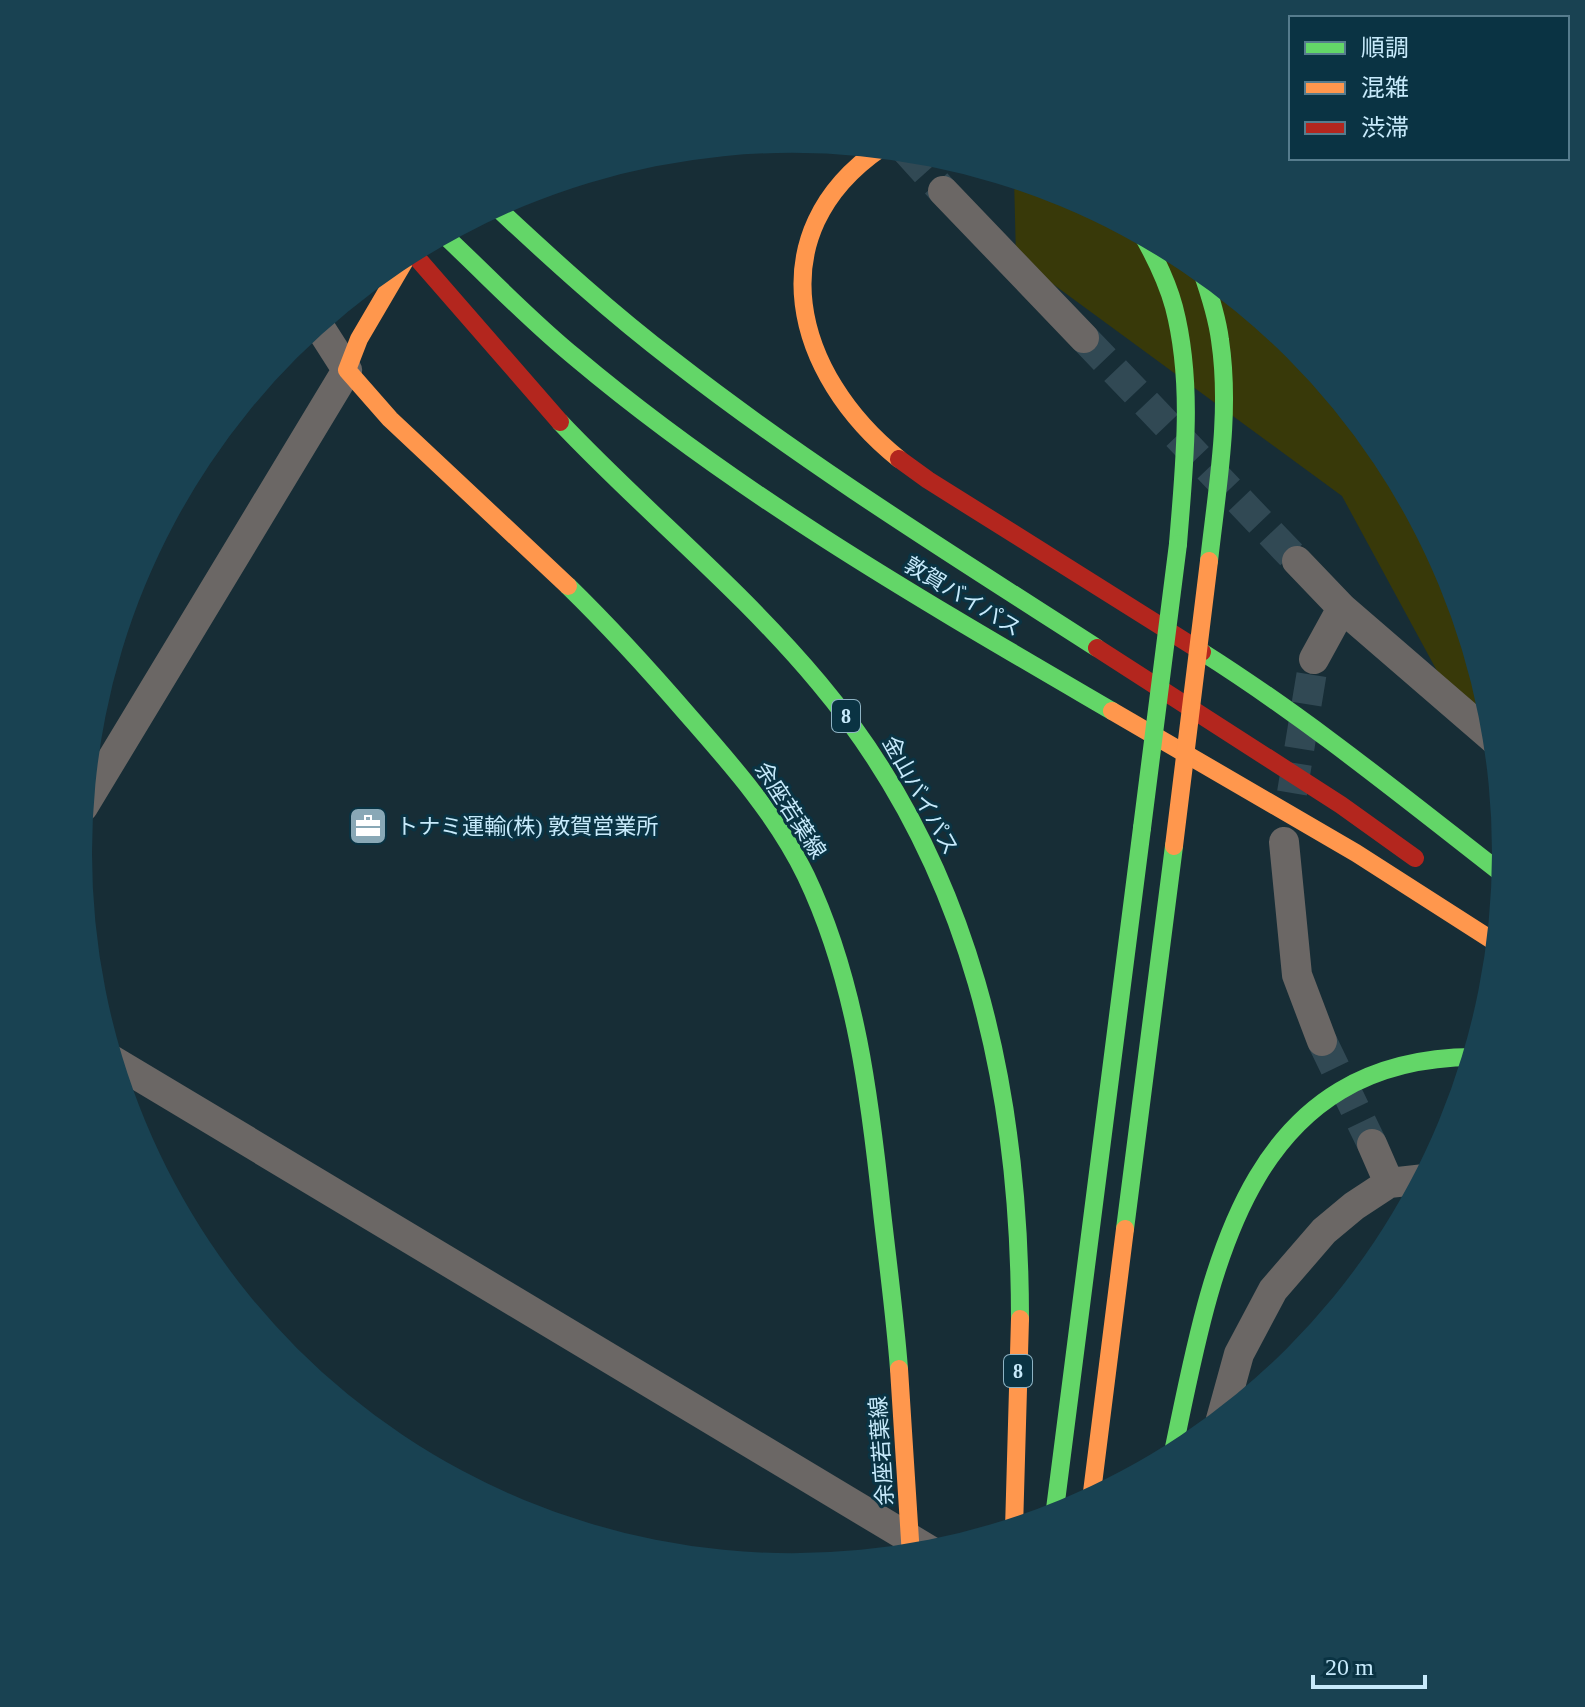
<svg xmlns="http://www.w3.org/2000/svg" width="1585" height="1707" viewBox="0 0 1585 1707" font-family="'Times New Roman','Noto Sans JP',serif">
<rect width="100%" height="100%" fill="#172d36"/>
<path fill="#383909" d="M1014,178L1066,194L1190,260L1298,349L1387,457L1453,580L1494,718L1449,693L1342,496L1016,257Z"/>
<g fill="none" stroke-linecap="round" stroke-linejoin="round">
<path stroke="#314954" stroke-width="30" stroke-dasharray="30 15" stroke-linecap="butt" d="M906,150L943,191
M1084,338L1297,561
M1292,793L1314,659
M1322,1041L1372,1144"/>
<path stroke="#6b6765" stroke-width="30" d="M943,191L1084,338
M1297,561L1342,608L1496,741
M1314,659L1342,608
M83,807L347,370L317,323
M1284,842L1297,975L1322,1041
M112,1060L934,1553
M1372,1144L1389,1183
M1220,1423L1239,1354L1273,1290L1324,1231L1354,1206L1389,1183L1425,1179"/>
<path stroke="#63d668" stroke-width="18" d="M495,206C553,260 611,313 674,361C809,466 954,556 1097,648
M443,234C487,275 529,320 576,358C740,496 927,603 1112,711
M1142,234C1155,257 1167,281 1174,307C1194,384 1184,466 1178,544
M1201,269C1209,292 1217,316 1220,340C1231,413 1217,488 1209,561
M560,422C644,511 740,588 819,683C971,864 1020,1088 1020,1319
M568,586C610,627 650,671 688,715C732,765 777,816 806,876C856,981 870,1098 882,1212C888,1265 895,1317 899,1369
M1202,652C1308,719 1406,799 1505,876
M1125,1229L1174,846
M1172,1457C1210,1277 1241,1058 1474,1057
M1054,1517L1142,828"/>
<path stroke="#ff974d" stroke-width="18" d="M881,148C756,234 794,375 899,459
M410,252L359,339L347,370L390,419L568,586
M1112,711L1356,853L1498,944
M899,1369L911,1556
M1091,1500L1125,1229
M1014,1529L1020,1319"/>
<path stroke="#b3261e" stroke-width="18" d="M411,251L560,422
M899,459L928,480L1202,652
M1097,648L1341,805L1415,858"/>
<path stroke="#63d668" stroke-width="18" d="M1142,828L1178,544"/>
<path stroke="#ff974d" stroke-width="18" d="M1174,846L1209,561"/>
</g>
<defs>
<g id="office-square" transform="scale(2)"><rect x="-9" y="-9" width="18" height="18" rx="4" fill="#89a8b6" stroke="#0a3343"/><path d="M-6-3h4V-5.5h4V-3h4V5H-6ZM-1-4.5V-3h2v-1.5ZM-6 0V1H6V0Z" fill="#fff"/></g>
</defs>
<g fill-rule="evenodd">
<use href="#office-square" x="368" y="826"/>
</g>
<g text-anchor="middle" stroke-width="6" stroke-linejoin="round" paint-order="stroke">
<g fill="#0a3343" stroke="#8eb3c4" stroke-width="2">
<rect x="832" y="700" width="28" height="32" rx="6"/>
<rect x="1004" y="1355" width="28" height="32" rx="6"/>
</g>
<g font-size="20" font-weight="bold" fill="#c7eafb">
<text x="846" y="723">8</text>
<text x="1018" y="1378">8</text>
</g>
<g font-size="22" fill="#c7eafb" stroke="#0a3343">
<text transform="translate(963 596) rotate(31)" y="8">敦賀バイパス</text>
<text transform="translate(921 795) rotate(61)" y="8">金山バイパス</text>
<text transform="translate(791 810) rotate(57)" y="8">余座若葉線</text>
<text transform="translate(881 1451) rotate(-94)" y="8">余座若葉線</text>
</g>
<g font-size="22" fill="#c7eafb" stroke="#0a3343" text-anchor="start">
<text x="396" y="834">トナミ運輸(株) 敦賀営業所</text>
</g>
</g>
<path d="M0 0H1585V1707H0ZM92 853a700 700 0 1 1 1400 0a700 700 0 1 1-1400 0Z" fill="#194252" fill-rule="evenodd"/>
<rect x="1289" y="16" width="280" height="144" fill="#0a3343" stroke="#567c8d" stroke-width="2"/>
<rect x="1305" y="42" width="40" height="12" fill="#63d668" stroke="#567c8d" stroke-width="2"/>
<text x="1361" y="56" font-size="24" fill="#c7eafb">順調</text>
<rect x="1305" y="82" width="40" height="12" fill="#ff974d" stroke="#567c8d" stroke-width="2"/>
<text x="1361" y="96" font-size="24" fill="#c7eafb">混雑</text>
<rect x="1305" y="122" width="40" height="12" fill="#b3261e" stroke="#567c8d" stroke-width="2"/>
<text x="1361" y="136" font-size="24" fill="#c7eafb">渋滞</text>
<path d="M1313 1675v12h112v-12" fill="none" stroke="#c7eafb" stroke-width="4"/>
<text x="1325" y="1675" font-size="24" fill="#c7eafb" stroke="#0a3343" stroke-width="6" paint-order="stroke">20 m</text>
</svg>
